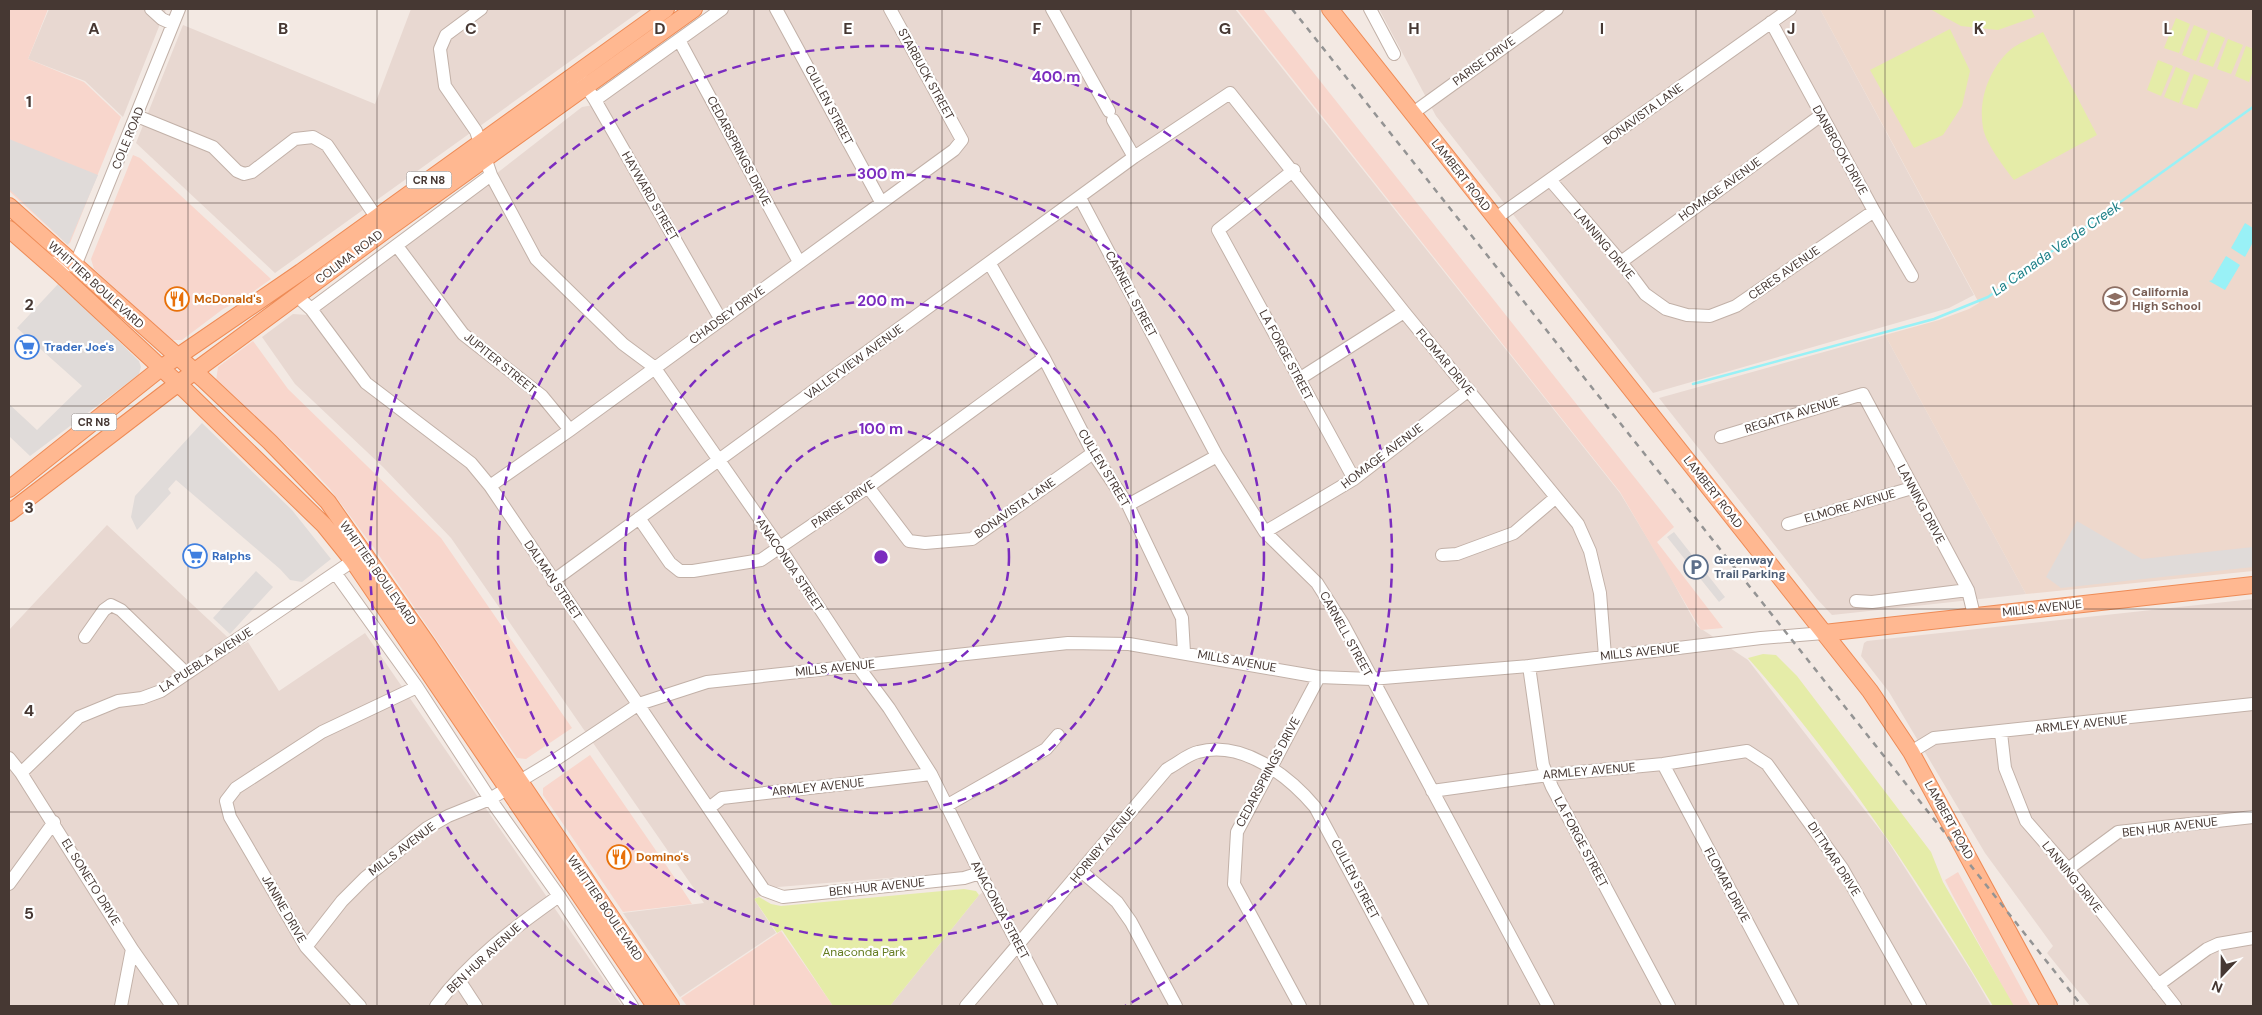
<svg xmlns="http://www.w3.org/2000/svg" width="2262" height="1015" viewBox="0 0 2262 1015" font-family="'DM Sans',sans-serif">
<rect width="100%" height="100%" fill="#f3e9e3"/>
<path fill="#e8d8d1" d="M49,9H166L123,117L85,81L28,59Z
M411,9H643L275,273L136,143L183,25L375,104Z
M731,9H1235L1620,493L1666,569L1697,626L1748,660L1884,835L1972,973L1991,1006H890L979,895L994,884L986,870L778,887L754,899L776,933L680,997L623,913L704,903L451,538L383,467L295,384L262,337L293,314L308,315L375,268L582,107L594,105Z
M1379,9H1820L1974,295L1949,308L1653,393L1436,116Z
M1885,335L2026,594L1832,615L1817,599L1659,398Z
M107,525L238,647L248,642L279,691L365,633L622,1006H9V630Z
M2253,599V1006H2090L2047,953L2053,946L1985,853L1889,692L1861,656L1864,643L1867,641Z"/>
<path fill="#f8d6cc" d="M9,9H48L28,59L84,82L121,117L70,243L67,244L9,191Z
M1237,9H1263L1674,527L1657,542L1723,628L1701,630L1620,492Z
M133,155L140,158L271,279L240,301L223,309L182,340H171L94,269L91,259Z
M253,341L288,389L441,538L572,728L526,759L517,758L374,548L330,489L302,459L216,381L218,367Z
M590,755L677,881L692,904L623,912L559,818L543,795V788Z
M1958,872L2031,1006H2013L1952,894L1945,880Z
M781,931L833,1006H687L681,998Z"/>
<path fill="#eed8cc" d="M1820,9H2253V571L2026,594L1885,335L1939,320L1969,309L1979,303Z"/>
<path fill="#e5eca8" d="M1930,9H2031L2035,17L1998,30L1961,26Z
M2176,18L2190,24L2179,53L2164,48Z
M2194,25L2208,31L2196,61L2182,55Z
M1950,29L1970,71L1962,106L1943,135L1914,148L1870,70Z
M2043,32L2097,135L2014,180C2004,167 1986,144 1983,128C1978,100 1989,70 2009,51C2018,43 2032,38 2043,32Z
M2211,32L2225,38L2213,67L2199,62Z
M2228,39L2243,45L2231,74L2217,69Z
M2246,46L2253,49V71L2249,82L2235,76Z
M2158,60L2173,66L2161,96L2147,90Z
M2176,67L2190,73L2179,103L2164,97Z
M2194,74L2209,80L2197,109L2182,104Z
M1763,654L1776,655L1797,676L1931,852L1943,882L2014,1006H1993C1921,885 1842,764 1748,658Z
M964,889L976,891L979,895L890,1006H833L782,930L777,933L754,899L759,897L771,904L781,906Z"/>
<path fill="#e0dbd9" d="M9,139L98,175L68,245L9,189Z
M59,283L139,361L141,367L139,374L133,379L30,456L9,436V404L37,430L82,386L17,328Z
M202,423L292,510L331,559L302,582L290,580L280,569L176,480L168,489L171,493L137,530L131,517L135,496Z
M2077,521L2142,559L2253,547V567L2061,588L2046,577Z
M1674,532L1725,597L1719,602L1667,537Z
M256,571L273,587L230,634L213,618Z"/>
<path fill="#99f1f6" d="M2245,223L2253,228V242L2245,257L2231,248Z
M2226,256L2240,265L2225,290L2209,281L2212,280Z"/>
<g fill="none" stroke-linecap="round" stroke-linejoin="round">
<path stroke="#99f1f6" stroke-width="2.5" d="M1693,384L1934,319L1988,297L2253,107"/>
<g stroke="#c2b1a8" stroke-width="14">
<path id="minor" d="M151,9L162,19L173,24
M481,9L446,35L440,49L445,86L476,131L491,175L536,259L623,344L654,367L780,548L857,665L889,708L931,774L980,873L1051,1006
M776,9L881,202
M1052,9L1109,111
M1370,9L1394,54
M1771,22L1874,211L1912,276
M679,40L799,262
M582,80L595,100L721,320
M595,100L722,9
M1413,113L1557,9
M137,116L213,147L237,171L244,174L252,172L295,139L313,137L327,145L381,224
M1113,120L1134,157
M1294,170L1218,230L1354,479
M1551,181L1621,262L1645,294L1666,309L1687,315L1710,316L1736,306L1874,211
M1080,198L1217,456L1265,532L1317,583L1343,624L1548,1006
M1496,218L1790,9
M397,246L463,334L542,396L570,430
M47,262L75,266L179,9
M1621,262L1820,116
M990,264L1044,358L1093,453L1128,505L1182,618L1184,652
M297,296L311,309L366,383L471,463L490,486L764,890L783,897L964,878L980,873
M311,309L491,175
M1299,379L1404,312
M1721,437L1863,394L1968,590L1974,615
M490,486L570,430L954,150L962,140L890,9
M868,487L909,541L925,543L972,539L1093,453
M1128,505L1217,456
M639,518L670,563L680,571H693L761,560L868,487L1044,358
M1788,524L1912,488
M1265,532L1354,479L1469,390
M1442,555L1457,554L1514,533L1555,498
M336,574L417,687L490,799L559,896L632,1006
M553,581L1134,157L1230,93L1404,312L1578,524L1590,551L1600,593L1605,656
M1856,601L1872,602L1968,590
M85,637L104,610L111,605L121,610L186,673
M1529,666L1543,765L1552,787L1669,1006
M2001,733L2005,768L2026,821L2068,869L2175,1006
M1911,752L1934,738L2253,704
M9,758L21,773L132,949L172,1006
M1663,764L1792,1006
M21,773L79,717L118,701L142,698L161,691L360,556
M1432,791L1548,775L1663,764L1747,751L1767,764L1842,868L1920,1006
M946,806L1046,749L1058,735
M709,808L722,798L931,774
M2068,869L2118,832L2253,817
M1081,871L1117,902L1131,922L1176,1006
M9,884L54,822
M306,947L342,901L365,878L427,828L448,816L490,799L558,758L639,704L707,682L1068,643L1129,644L1319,677L1371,679L1529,666L1761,638L1824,633
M459,980L476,1006
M2158,985L2207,949L2218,944L2253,938
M121,1006L132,949
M360,1006L306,947L230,817L226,801L236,788L322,732L417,687
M436,1006C468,962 515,927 559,896
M966,1006L1167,769C1177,764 1188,754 1198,752C1242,740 1288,775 1315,807L1422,1006
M1300,1006L1234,884L1237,832L1319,677"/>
</g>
<g stroke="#ee8b56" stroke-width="18">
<path id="major" d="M1330,9L1870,691L1911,752L2049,1006
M9,206L203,379L270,442L328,502L428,645L671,1006
M9,229L58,272L186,391L324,525L353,561L655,1006
M9,489L161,368L301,272L666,9
M9,513L168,391L386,230L694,9
M1824,633L2253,585"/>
</g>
<use href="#minor" stroke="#fff" stroke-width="12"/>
<use href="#major" stroke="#ffb891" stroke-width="16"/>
<path stroke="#949494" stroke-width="2.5" stroke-dasharray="6 6" stroke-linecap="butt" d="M1292,9L2082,1006"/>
</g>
<path fill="none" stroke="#463833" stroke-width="1" stroke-opacity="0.55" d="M188,9V1006M377,9V1006M565,9V1006M754,9V1006M942,9V1006M1131,9V1006M1320,9V1006M1508,9V1006M1696,9V1006M1885,9V1006M2074,9V1006M9,203H2253M9,406H2253M9,609H2253M9,812H2253"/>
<g fill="none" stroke="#7b2cbf" stroke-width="2.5" stroke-dasharray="9 6">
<circle cx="881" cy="557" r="128"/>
<circle cx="881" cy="557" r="256"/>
<circle cx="881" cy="557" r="383"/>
<path d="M637 1006A511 511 0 1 1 1125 1006"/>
</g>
<defs>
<g id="restaurant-ring" transform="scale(1.25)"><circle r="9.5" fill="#fff" stroke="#e8710a" stroke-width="1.5"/><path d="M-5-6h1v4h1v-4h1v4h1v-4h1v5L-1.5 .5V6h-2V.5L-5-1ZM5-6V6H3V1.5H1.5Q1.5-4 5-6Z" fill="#e8710a"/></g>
<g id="school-ring" transform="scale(1.25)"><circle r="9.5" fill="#fff" stroke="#8d6e63" stroke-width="1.5"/><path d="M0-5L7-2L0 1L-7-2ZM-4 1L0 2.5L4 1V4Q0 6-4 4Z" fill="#8d6e63"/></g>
<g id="supermarket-ring" transform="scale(1.25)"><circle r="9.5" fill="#fff" stroke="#3f7fe0" stroke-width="1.5"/><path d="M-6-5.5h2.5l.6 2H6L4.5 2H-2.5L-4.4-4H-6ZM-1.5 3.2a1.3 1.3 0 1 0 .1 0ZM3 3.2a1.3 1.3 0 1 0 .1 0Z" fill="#3f7fe0"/></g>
<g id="parking-ring" transform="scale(1.25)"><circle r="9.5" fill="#fff" stroke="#5c6f8a" stroke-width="1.5"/><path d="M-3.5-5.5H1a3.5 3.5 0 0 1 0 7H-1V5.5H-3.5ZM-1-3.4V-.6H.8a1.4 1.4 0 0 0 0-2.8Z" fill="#5c6f8a"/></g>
</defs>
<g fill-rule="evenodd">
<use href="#restaurant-ring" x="177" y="299"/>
<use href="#school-ring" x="2115" y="299"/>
<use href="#supermarket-ring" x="27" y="347"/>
<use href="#supermarket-ring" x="195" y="556"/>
<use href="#parking-ring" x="1696" y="567"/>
<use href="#restaurant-ring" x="619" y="857"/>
</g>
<g text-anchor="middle" stroke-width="4.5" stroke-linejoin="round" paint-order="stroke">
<g fill="#fff" stroke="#7e7470" stroke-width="1">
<rect x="406.5" y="171.5" width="45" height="17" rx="4"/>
<rect x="71.5" y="413.5" width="45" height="17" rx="4"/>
</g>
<g font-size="11" font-weight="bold" fill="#463833">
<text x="429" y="184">CR N8</text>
<text x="94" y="426">CR N8</text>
</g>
<g font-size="12" fill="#463833" stroke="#fff">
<text transform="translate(1484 61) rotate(-36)" y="4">PARISE DRIVE</text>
<text transform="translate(926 74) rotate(61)" y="4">STARBUCK STREET</text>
<text transform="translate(829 105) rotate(62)" y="4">CULLEN STREET</text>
<text transform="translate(1643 114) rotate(-36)" y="4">BONAVISTA LANE</text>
<text transform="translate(128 138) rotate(-68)" y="4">COLE ROAD</text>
<text transform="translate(1840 150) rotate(61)" y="4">DANBROOK DRIVE</text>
<text transform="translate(739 151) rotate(62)" y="4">CEDARSPRINGS DRIVE</text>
<text transform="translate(1461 175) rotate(52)" y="4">LAMBERT ROAD</text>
<text transform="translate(1720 189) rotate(-36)" y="4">HOMAGE AVENUE</text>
<text transform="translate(650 196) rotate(60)" y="4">HAYWARD STREET</text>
<text transform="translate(1604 244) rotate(50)" y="4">LANNING DRIVE</text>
<text transform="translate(349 257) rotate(-37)" y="4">COLIMA ROAD</text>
<text transform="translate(1784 273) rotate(-35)" y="4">CERES AVENUE</text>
<text transform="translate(96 285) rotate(42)" y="4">WHITTIER BOULEVARD</text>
<text transform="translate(1131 294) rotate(62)" y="4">CARNELL STREET</text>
<text transform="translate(727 315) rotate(-36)" y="4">CHADSEY DRIVE</text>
<text transform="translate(1286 355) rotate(62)" y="4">LA FORGE STREET</text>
<text transform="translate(854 362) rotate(-36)" y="4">VALLEYVIEW AVENUE</text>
<text transform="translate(1445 362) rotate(50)" y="4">FLOMAR DRIVE</text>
<text transform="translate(500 363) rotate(39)" y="4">JUPITER STREET</text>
<text transform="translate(1792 415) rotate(-17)" y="4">REGATTA AVENUE</text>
<text transform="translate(1382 456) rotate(-37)" y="4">HOMAGE AVENUE</text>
<text transform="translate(1104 468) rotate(59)" y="4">CULLEN STREET</text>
<text transform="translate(1713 492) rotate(52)" y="4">LAMBERT ROAD</text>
<text transform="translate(843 504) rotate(-35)" y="4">PARISE DRIVE</text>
<text transform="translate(1921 504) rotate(62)" y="4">LANNING DRIVE</text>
<text transform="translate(1850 506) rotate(-16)" y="4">ELMORE AVENUE</text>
<text transform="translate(1015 508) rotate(-35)" y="4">BONAVISTA LANE</text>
<text transform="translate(790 565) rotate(56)" y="4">ANACONDA STREET</text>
<text transform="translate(378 573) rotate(55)" y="4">WHITTIER BOULEVARD</text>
<text transform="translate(553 580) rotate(56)" y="4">DALMAN STREET</text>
<text transform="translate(2042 608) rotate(-6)" y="4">MILLS AVENUE</text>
<text transform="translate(1346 634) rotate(61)" y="4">CARNELL STREET</text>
<text transform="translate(1640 652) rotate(-6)" y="4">MILLS AVENUE</text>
<text transform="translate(206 660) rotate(-33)" y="4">LA PUEBLA AVENUE</text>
<text transform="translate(1237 661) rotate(10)" y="4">MILLS AVENUE</text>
<text transform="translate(835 668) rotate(-6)" y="4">MILLS AVENUE</text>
<text transform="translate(2081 724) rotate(-6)" y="4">ARMLEY AVENUE</text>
<text transform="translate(1589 771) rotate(-5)" y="4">ARMLEY AVENUE</text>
<text transform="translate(1268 772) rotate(-62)" y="4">CEDARSPRINGS DRIVE</text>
<text transform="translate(818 787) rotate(-6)" y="4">ARMLEY AVENUE</text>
<text transform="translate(1949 820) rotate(61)" y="4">LAMBERT ROAD</text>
<text transform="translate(2170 827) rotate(-7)" y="4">BEN HUR AVENUE</text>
<text transform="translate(1581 842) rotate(62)" y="4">LA FORGE STREET</text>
<text transform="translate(1103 845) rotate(-50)" y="4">HORNBY AVENUE</text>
<text transform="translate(402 849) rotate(-37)" y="4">MILLS AVENUE</text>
<text transform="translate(1834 859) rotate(57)" y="4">DITTMAR DRIVE</text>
<text transform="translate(2072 877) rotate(51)" y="4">LANNING DRIVE</text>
<text transform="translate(1355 879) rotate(62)" y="4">CULLEN STREET</text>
<text transform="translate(91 882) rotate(58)" y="4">EL SONETO DRIVE</text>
<text transform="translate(1727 885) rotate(62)" y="4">FLOMAR DRIVE</text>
<text transform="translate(877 887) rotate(-6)" y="4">BEN HUR AVENUE</text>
<text transform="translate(605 908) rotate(56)" y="4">WHITTIER BOULEVARD</text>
<text transform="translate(284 909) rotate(60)" y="4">JANINE DRIVE</text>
<text transform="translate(1000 910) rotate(62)" y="4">ANACONDA STREET</text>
<text transform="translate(484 958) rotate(-43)" y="4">BEN HUR AVENUE</text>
</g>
<g font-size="12" font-weight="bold" fill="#785e54" stroke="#fff" text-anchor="start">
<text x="2132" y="296">California<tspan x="2132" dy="14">High School</tspan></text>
</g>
<g font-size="12" font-weight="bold" fill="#c56008" stroke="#fff" text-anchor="start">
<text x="194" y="303">McDonald's</text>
<text x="636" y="861">Domino's</text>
</g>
<g font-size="12" font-weight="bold" fill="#366cbe" stroke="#fff" text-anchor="start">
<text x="44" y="351">Trader Joe's</text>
<text x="212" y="560">Ralphs</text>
</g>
<g font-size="12" font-weight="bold" fill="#4e5e75" stroke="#fff" text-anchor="start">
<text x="1714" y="564">Greenway<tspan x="1714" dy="14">Trail Parking</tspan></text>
</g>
<g font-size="12" fill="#647c21" stroke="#fff">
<text x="864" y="956">Anaconda Park</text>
</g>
<g font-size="14" font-style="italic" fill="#1e8088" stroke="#fff">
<text transform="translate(2056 248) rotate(-35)" y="5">La Canada Verde Creek</text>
</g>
</g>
<g font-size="16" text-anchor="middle" font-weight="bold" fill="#463833" stroke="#fff" stroke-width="4.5" stroke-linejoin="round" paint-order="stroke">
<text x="94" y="34">A</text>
<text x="283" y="34">B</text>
<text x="471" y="34">C</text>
<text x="660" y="34">D</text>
<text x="848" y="34">E</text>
<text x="1037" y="34">F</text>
<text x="1225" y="34">G</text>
<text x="1414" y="34">H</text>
<text x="1602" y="34">I</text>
<text x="1791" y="34">J</text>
<text x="1979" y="34">K</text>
<text x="2168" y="34">L</text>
<text x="29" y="107">1</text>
<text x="29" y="310">2</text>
<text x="29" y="513">3</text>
<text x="29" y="716">4</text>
<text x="29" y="919">5</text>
</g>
<circle cx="881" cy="557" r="8" fill="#7b2cbf" stroke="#fff" stroke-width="2.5"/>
<g font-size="15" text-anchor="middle" font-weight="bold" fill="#7b2cbf" stroke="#fff" stroke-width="4.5" stroke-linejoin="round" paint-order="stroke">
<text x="1056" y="82">400 m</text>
<text x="881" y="179">300 m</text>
<text x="881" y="306">200 m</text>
<text x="881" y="434">100 m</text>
</g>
<rect width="2262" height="1015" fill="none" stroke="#463833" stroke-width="20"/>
<g transform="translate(2222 975) rotate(202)" stroke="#ffffff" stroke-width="4" paint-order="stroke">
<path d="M0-4L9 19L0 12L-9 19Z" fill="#463833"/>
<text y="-8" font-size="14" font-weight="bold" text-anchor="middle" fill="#463833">N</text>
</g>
</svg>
